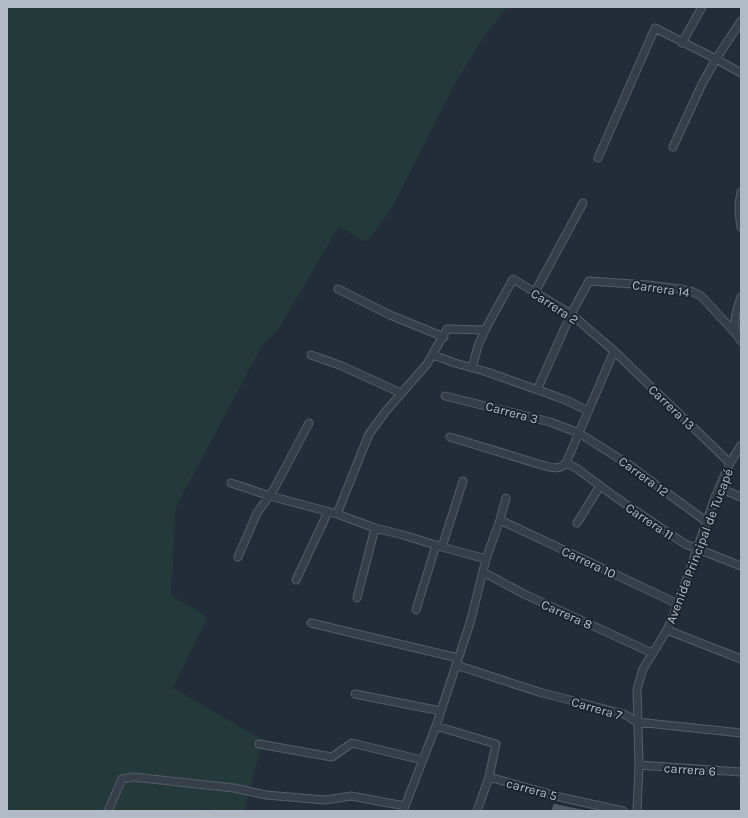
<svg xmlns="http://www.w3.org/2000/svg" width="748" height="818" viewBox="0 0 748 818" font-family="Karla,sans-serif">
<rect width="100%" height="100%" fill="#232d39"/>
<path fill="#24393a" d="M7,7H507L487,32L458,78L392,208L366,242L339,226L278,330L263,344L176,507L171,595L208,617L173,688L263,740L244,811H217L203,808L202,811H7Z"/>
<path fill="#4b5865" stroke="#1d2630" d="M553,803L592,811H551Z"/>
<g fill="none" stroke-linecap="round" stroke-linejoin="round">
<g stroke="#545d67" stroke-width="9">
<path id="minor" d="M682,43L702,7
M673,147L702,84L716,59L741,21
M598,158L655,28L716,59L741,73
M741,192C738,205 739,214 741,227
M338,289L390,315L444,337
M535,292L583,203
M741,297C736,312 730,327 741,341
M311,355L342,366L401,393
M433,355L455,363L484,371L544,392L568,401L588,411
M472,368L478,346L485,330
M537,390L571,314L589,281L648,285L680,289L693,292L701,296L738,336
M445,396L550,422L579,433L631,466L648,479L707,522
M450,437L545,466C554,468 559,470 566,463L614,351
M566,463L576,468L618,499L685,544L741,566
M231,483L270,496L337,514L375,528L403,535L442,547L486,559
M719,488L741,497
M337,514L369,434L386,411L427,364L447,329L485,330L513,279L571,314L614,351L730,463
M500,520L678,604
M577,523L600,486
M442,547L463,481
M238,557L257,513L274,489L309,423
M483,572L524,594L652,653
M296,580L328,512
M357,598L375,528
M416,610L436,545
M311,623L458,658
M667,630L741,659
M456,665L539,692L624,714L637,722L741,733
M355,694L441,711
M436,726L496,744L489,777L477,811
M259,744L332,757L352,743L422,760
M639,765L741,772
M489,777L564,798L623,811
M108,811L122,779L133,777L234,788L266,795L325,800L351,796L405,806
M403,811L436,726L470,623L486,559L500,520L506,498
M637,811L639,765L637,689L643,669L667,630L678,604L715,497L730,463L741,445"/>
</g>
<use href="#minor" stroke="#363f49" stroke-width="7"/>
</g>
<g text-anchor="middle" stroke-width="4" stroke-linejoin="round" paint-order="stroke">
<g font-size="13" fill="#b1bac5" stroke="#1b242e">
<text transform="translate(661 288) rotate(8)" y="5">Carrera 14</text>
<text transform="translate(555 306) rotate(33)" y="5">Carrera 2</text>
<text transform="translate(672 407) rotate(44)" y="5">Carrera 13</text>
<text transform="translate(512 412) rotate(15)" y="5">Carrera 3</text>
<text transform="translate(644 476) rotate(36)" y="5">Carrera 12</text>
<text transform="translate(650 521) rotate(34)" y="5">Carrera 11</text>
<text transform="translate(699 546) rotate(-69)" y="5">Avenida Principal de Tucapé</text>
<text transform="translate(589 562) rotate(25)" y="5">Carrera 10</text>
<text transform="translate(567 614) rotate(24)" y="5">Carrera 8</text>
<text transform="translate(597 708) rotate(16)" y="5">Carrera 7</text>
<text transform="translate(690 769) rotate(4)" y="5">carrera 6</text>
<text transform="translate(532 789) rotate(15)" y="5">carrera 5</text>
</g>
</g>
<rect width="748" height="818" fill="none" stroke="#b1bac5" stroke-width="16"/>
</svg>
